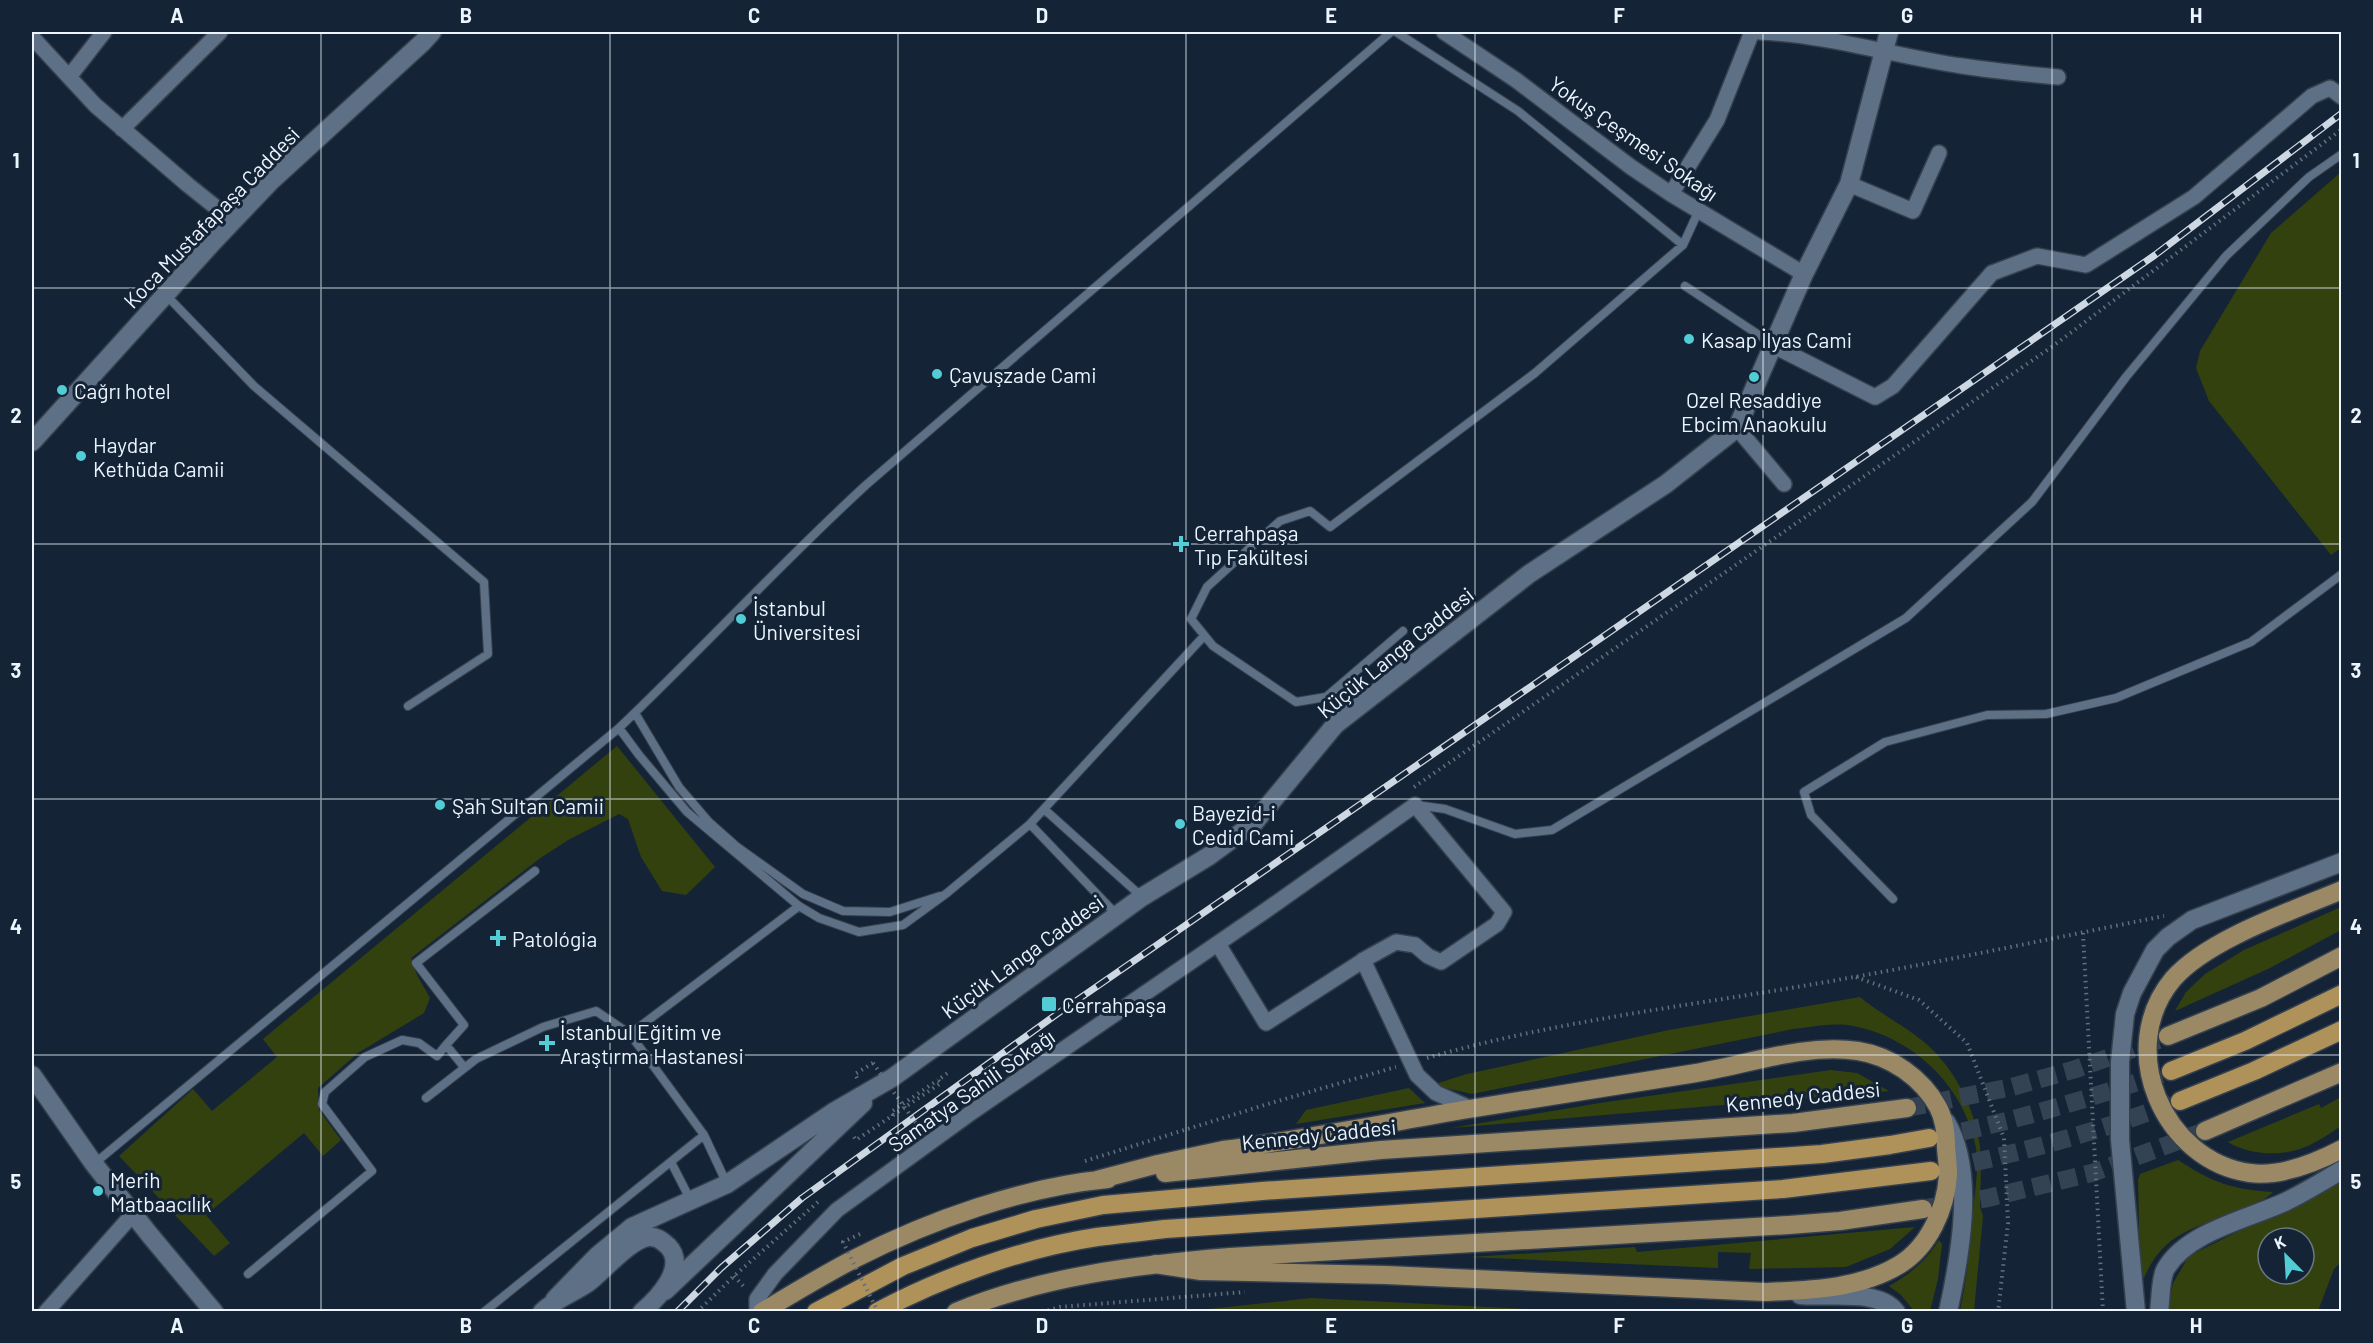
<svg xmlns="http://www.w3.org/2000/svg" width="2373" height="1343" viewBox="0 0 2373 1343" font-family="Barlow,sans-serif">
  <rect width="100%" height="100%" fill="#142436"/>
  <path fill="#33410f" fill-rule="evenodd" d="M2341 172 2342 547 2331 555 2209 401 2196 368 2200 351 2271 233Z
    M617 746 715 867 686 895 662 891 641 857 628 819 619 814 568 840 539 859 411 958 417 975 430 998 424 1013 358 1053 318 1088 319 1110 341 1140 323 1156 304 1133 206 1215 230 1243 214 1256 119 1156 193 1089 212 1111 277 1057 263 1039Z
    M2341 907V930L2270 968 2175 1011 2186 992 2205 974 2244 950Z
    M1860 997C1880 1014 1904 1025 1924 1042 1954 1067 1975 1108 1980 1147 1982 1167 1980 1188 1980 1207L1983 1216 1974 1311H1960C1967 1278 1970 1245 1973 1212 1975 1191 1979 1168 1976 1148 1965 1087 1913 1037 1853 1026 1833 1022 1812 1027 1793 1029L1472 1094 1432 1085 1467 1074 1669 1030Z
    M1831 1070 1857 1073 1889 1091 1451 1128 1600 1103Z
    M1409 1088 1425 1103 1296 1124 1306 1110Z
    M2341 1097V1126C2330 1133 2318 1142 2305 1147 2281 1157 2249 1155 2228 1142L2319 1104 2321 1108Z
    M2178 1160C2213 1183 2231 1189 2273 1192 2266 1199 2258 1202 2249 1206 2204 1228 2166 1226 2144 1278L2140 1273 2138 1180 2140 1174Z
    M2341 1180V1262L2334 1269 2318 1311 2168 1312 2173 1283 2189 1256ZM2268 1238H2304V1274H2268Z
    M1915 1227 1890 1249 1846 1267 1749 1269 1751 1253 1718 1252V1268L1469 1257 1635 1247 1637 1252Z
    M1939 1240 1942 1244 1938 1279 1930 1311H1914L1901 1295 1889 1286C1909 1275 1927 1260 1939 1240Z
    M1311 1298 1567 1311H1190Z"/>
  <g fill="none" stroke-linecap="round" stroke-linejoin="round">
    <path stroke="#344354" stroke-width="18" stroke-dasharray="18 9" stroke-linecap="butt" d="M1907 1108 2012 1087 2076 1069 2161 1039
      M1927 1208 1988 1198 2092 1173 2205 1131"/>
    <path stroke="#344354" stroke-width="18" stroke-dasharray="18 9" stroke-linecap="butt" d="M1936 1137C2016 1121 2094 1097 2171 1071
      M1947 1168C2026 1152 2102 1130 2177 1102"/>
    <g stroke="#35404e" stroke-width="10">
      <path id="service" d="M1396 32 1518 111 1683 245
        M1685 286 1774 345
        M166 295 254 386 484 582 488 654 408 706
        M1403 631 1326 697 1296 702 1213 646 1191 619 1207 587 1252 546 1280 521 1310 511 1330 527 1535 373 1683 245 1699 210
        M635 713 679 787 709 822 736 846 803 894 843 911 890 912 940 896
        M619 728 639 755 687 812 799 906 819 918 859 932 903 925 947 893 1030 824 1204 636
        M1416 805 1445 809 1515 834 1552 830 1906 618 2032 502 2126 377 2226 256 2309 177 2342 154
        M1044 809 1141 896
        M1030 824 1116 914
        M1893 899 1811 815 1804 792 1885 742 1987 715 2046 714 2116 698 2251 642 2342 574
        M630 1034 799 906
        M464 1067 446 1045 464 1025 416 963 535 871
        M426 1098 476 1059 543 1027 596 1011 630 1034 704 1135 484 1312
        M704 1135 727 1184
        M671 1162 691 1201
        M95 1163 619 728C703 648 781 563 866 485L1391 32
        M248 1274 372 1171 322 1104 325 1092 365 1057 402 1040 419 1043 437 1056 446 1045"/>
    </g>
    <g stroke="#35404e" stroke-width="18">
      <path id="minor" d="M1444 32 1516 80 1631 167 1671 194 1804 274
        M1759 32C1829 35 1894 56 1962 66 1994 71 2026 74 2058 77
        M32 37 95 105 188 185 233 221
        M69 77 104 32
        M122 129 220 32
        M1849 184 1913 211 1939 153
        M1671 194 1717 120 1752 32
        M1774 346 1875 397 1893 386 1992 273 2037 256 2086 265 2194 197 2312 96 2330 88 2342 97
        M1737 428 1784 484
        M1363 960 1417 1075 1436 1093 1472 1109
        M46 1312 133 1214
        M757 1312V1299L775 1274 837 1210 972 1112 1265 911 1415 805 1504 912 1497 924 1441 962 1428 956 1415 945 1396 942 1367 958 1266 1023 1218 944"/>
    </g>
    <g stroke="#35404e" stroke-width="21">
      <path id="tertiary" d="M32 442 213 242 271 181 423 42 432 32
        M1946 1122C1976 1172 1960 1257 1948 1312
        M665 1291 863 1103
        M1800 1295C1827 1298 1879 1288 1896 1312
        M555 1299 597 1256 632 1227 727 1184 835 1111 892 1078 1142 897 1209 856 1254 823 1335 725 1529 574 1666 484 1737 428 1804 274 1849 184 1889 32
        M2136 1312 2120 1140V1062L2125 1014 2132 993 2155 950 2168 937 2192 920 2342 862
        M2159 1312C2161 1299 2160 1281 2165 1270 2186 1232 2248 1219 2285 1202 2304 1193 2323 1181 2342 1170"/>
    </g>
    <g stroke="#35404e" stroke-width="21">
      <path id="secondary" d="M32 1075 94 1164 149 1234 214 1312
        M542 1312C556 1298 574 1293 589 1282 604 1270 630 1240 648 1237 657 1236 662 1241 668 1246 688 1267 658 1298 642 1312"/>
    </g>
    <g stroke="#35404e" stroke-width="21">
      <path id="primary" d="M2342 890C2292 911 2208 939 2173 979 2115 1048 2163 1161 2250 1173 2281 1177 2315 1163 2342 1149
        M2168 1036 2261 998 2342 956
        M2205 1131 2342 1072
        M1165 1173 1381 1150 1793 1123 1907 1108
        M1097 1180 1158 1164 1223 1150C1305 1139 1387 1123 1469 1109 1543 1097 1616 1086 1690 1074 1744 1066 1802 1043 1858 1051 1891 1056 1922 1078 1938 1107 1945 1120 1946 1134 1946 1148 1947 1157 1948 1166 1948 1175 1946 1208 1929 1247 1899 1265 1859 1289 1811 1290 1765 1292L1386 1275 1201 1271 1155 1264
        M762 1312C792 1294 823 1275 854 1259 930 1220 1023 1187 1108 1179
        M956 1312C1044 1276 1136 1265 1230 1257L1789 1225 1840 1221 1923 1209"/>
    </g>
    <g stroke="#35404e" stroke-width="21">
      <path id="trunk" d="M2171 1071 2245 1041 2342 994
        M2180 1101 2254 1071 2342 1030
        M816 1312 903 1266 972 1238 1036 1219 1103 1205 1262 1191 1822 1154 1890 1145 1929 1138
        M877 1312C942 1277 1024 1248 1097 1237 1120 1234 1143 1232 1165 1229L1783 1189 1931 1171"/>
    </g>
    <path stroke="#626f7f" stroke-width="4" stroke-dasharray="1.5 4.5" stroke-linecap="butt" d="M1414 787 2053 346 2342 129
      M2083 933 2103 1312
      M1856 977 1919 1000 1967 1043 2004 1138 2008 1223 1998 1312
      M1427 1058C1545 1024 1670 1008 1791 988 1916 967 2040 941 2164 916
      M857 1078 855 1074 873 1063
      M893 1115 891 1112 938 1080
      M854 1137 856 1140 941 1083 938 1080 949 1072
      M1085 1161 1271 1103 1396 1067
      M734 1276 746 1289
      M697 1312 734 1276 819 1201
      M1042 1312 1060 1307 1245 1292"/>
    <use href="#service" stroke="#5e7085" stroke-width="8"/>
    <use href="#minor" stroke="#5e7085" stroke-width="15"/>
    <use href="#tertiary" stroke="#5e7085" stroke-width="18"/>
    <use href="#secondary" stroke="#5e7085" stroke-width="18"/>
    <use href="#primary" stroke="#9b8965" stroke-width="18"/>
    <use href="#trunk" stroke="#af915a" stroke-width="18"/>
    <g stroke="#ced8e3" stroke-width="7">
      <path id="rail" d="M677 1312 721 1268 802 1198 1057 1014 2155 255 2342 113"/>
    </g>
    <use href="#rail" stroke="#142436" stroke-width="4.5" stroke-dasharray="14" stroke-linecap="butt"/>
    <path stroke="#626f7f" stroke-width="4" stroke-dasharray="1.5 4.5" stroke-linecap="butt" d="M873 1063 923 1133
      M860 1234 843 1242 878 1312"/>
  </g>
  <path fill="none" stroke="#ecf5ff" stroke-width="1.5" stroke-opacity="0.55" d="M321 32V1312M610 32V1312M898 32V1312M1186 32V1312M1475 32V1312M1763 32V1312M2052 32V1312M32 288H2342M32 544H2342M32 799H2342M32 1055H2342"/>
  <g fill="#52ccd5" stroke="#142436" stroke-width="2">
    <circle cx="1689" cy="339" r="6"/>
    <circle cx="937" cy="374" r="6"/>
    <circle cx="1754" cy="377" r="6"/>
    <circle cx="62" cy="390" r="6"/>
    <circle cx="81" cy="456" r="6"/>
    <path d="M1178 535h6v6h6v6h-6v6h-6v-6h-6v-6h6z"/>
    <circle cx="741" cy="619" r="6"/>
    <circle cx="440" cy="805" r="6"/>
    <circle cx="1180" cy="824" r="6"/>
    <path d="M495 929h6v6h6v6h-6v6h-6v-6h-6v-6h6z"/>
    <rect x="1041" y="996" width="16" height="16" rx="3"/>
    <path d="M544 1034h6v6h6v6h-6v6h-6v-6h-6v-6h6z"/>
    <circle cx="98" cy="1191" r="6"/>
  </g>
  <g text-anchor="middle" dominant-baseline="central" stroke-width="6" stroke-linejoin="round" paint-order="stroke">
    <g font-size="21" fill="#ecf5ff" stroke="#142436">
      <text transform="translate(1634 138) rotate(35)">Yokuş Çeşmesi Sokağı</text>
      <text transform="translate(211 217) rotate(-46)">Koca Mustafapaşa Caddesi</text>
      <text transform="translate(1395 652) rotate(-39)">Küçük Langa Caddesi</text>
      <text transform="translate(1022 956) rotate(-36)">Küçük Langa Caddesi</text>
      <text transform="translate(971 1090) rotate(-35)">Samatya Sahili Sokağı</text>
      <text transform="translate(1803 1096) rotate(-6)">Kennedy Caddesi</text>
      <text transform="translate(1319 1134) rotate(-6)">Kennedy Caddesi</text>
    </g>
    <g font-size="21" fill="#ecf5ff" stroke="#142436" text-anchor="start">
      <text x="1701" y="339">Kasap İlyas Cami</text>
      <text x="949" y="374">Çavuşzade Cami</text>
      <text x="74" y="390">Cağrı hotel</text>
      <text x="1754" y="399" text-anchor="middle">Ozel Resaddiye<tspan x="1754" dy="24">Ebcim Anaokulu</tspan></text>
      <text x="93" y="444">Haydar<tspan x="93" dy="24">Kethüda Camii</tspan></text>
      <text x="1194" y="532">Cerrahpaşa<tspan x="1194" dy="24">Tıp Fakültesi</tspan></text>
      <text x="753" y="607">İstanbul<tspan x="753" dy="24">Üniversitesi</tspan></text>
      <text x="452" y="805">Şah Sultan Camii</text>
      <text x="1192" y="812">Bayezid-i<tspan x="1192" dy="24">Cedid Cami</tspan></text>
      <text x="512" y="938">Patológia</text>
      <text x="1062" y="1004">Cerrahpaşa</text>
      <text x="560" y="1031">İstanbul Eğitim ve<tspan x="560" dy="24">Araştırma Hastanesi</tspan></text>
      <text x="110" y="1179">Merih<tspan x="110" dy="24">Matbaacılık</tspan></text>
    </g>
  </g>
  <rect width="2373" height="1343" fill="none" stroke="#142436" stroke-width="66"/>
  <g transform="translate(2286 1256) rotate(336)"><circle r="28" fill="#142436" stroke="#6a7886" stroke-width="1.5"/>
  <path d="M0-4.5L10 22L0 15L-10 22Z" fill="#52ccd5"/>
  <text y="-9" font-size="16" font-weight="bold" text-anchor="middle" fill="#ecf5ff">K</text>
  </g>
  <rect x="33" y="33" width="2307" height="1277" fill="none" stroke="#ecf5ff" stroke-width="2"/>
  <g font-size="20" text-anchor="middle" font-weight="bold" fill="#ecf5ff">
    <text x="177" y="23">A</text>
    <text x="466" y="23">B</text>
    <text x="754" y="23">C</text>
    <text x="1042" y="23">D</text>
    <text x="1331" y="23">E</text>
    <text x="1619" y="23">F</text>
    <text x="1907" y="23">G</text>
    <text x="2196" y="23">H</text>
    <text x="16" y="168">1</text>
    <text x="2356" y="168">1</text>
    <text x="16" y="423">2</text>
    <text x="2356" y="423">2</text>
    <text x="16" y="678">3</text>
    <text x="2356" y="678">3</text>
    <text x="16" y="934">4</text>
    <text x="2356" y="934">4</text>
    <text x="16" y="1189">5</text>
    <text x="2356" y="1189">5</text>
    <text x="177" y="1333">A</text>
    <text x="466" y="1333">B</text>
    <text x="754" y="1333">C</text>
    <text x="1042" y="1333">D</text>
    <text x="1331" y="1333">E</text>
    <text x="1619" y="1333">F</text>
    <text x="1907" y="1333">G</text>
    <text x="2196" y="1333">H</text>
  </g>
</svg>
